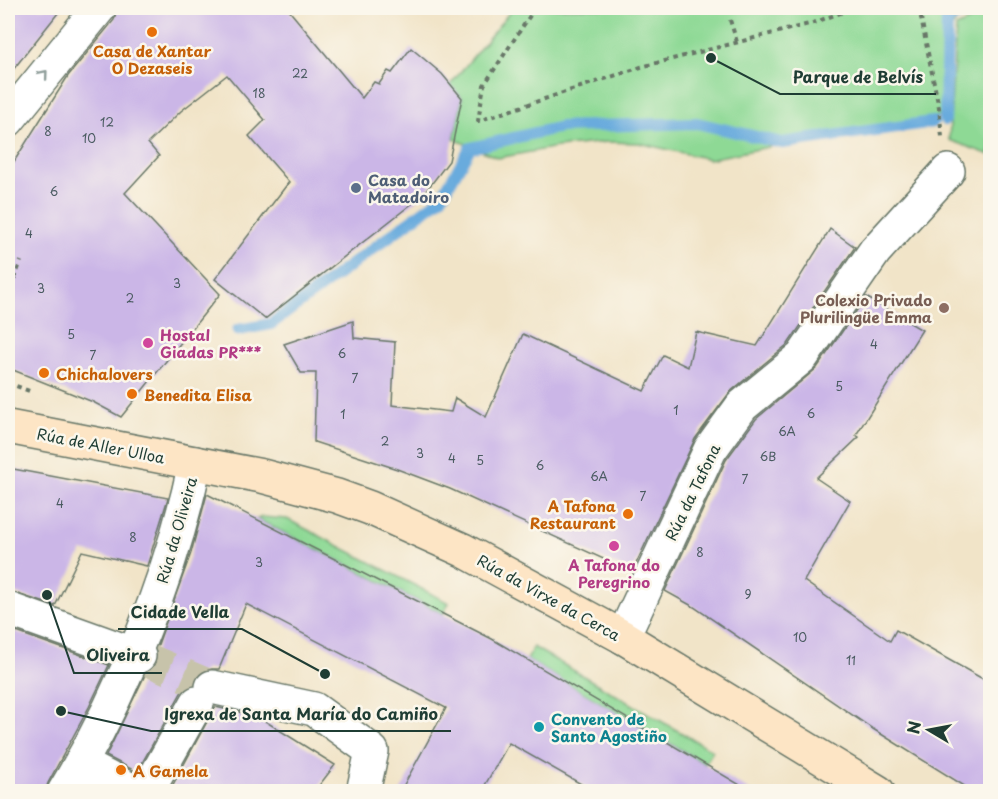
<svg xmlns="http://www.w3.org/2000/svg" width="998" height="799" viewBox="0 0 998 799" font-family="'Playpen Sans',sans-serif">
  <rect width="100%" height="100%" fill="#fbf7ec"/>
  <filter id="ink" filterUnits="userSpaceOnUse"><feTurbulence type="fractalNoise" baseFrequency=".0167" numOctaves="2"/><feDisplacementMap in="SourceGraphic" scale="12" xChannelSelector="R" yChannelSelector="G"/><feConvolveMatrix kernelMatrix="1 2 1 2 8 2 1 2 1" color-interpolation-filters="sRGB"/></filter>
  <filter id="wash" filterUnits="userSpaceOnUse"><feTurbulence type="fractalNoise" baseFrequency=".008" numOctaves="4" result="noise"/><feDisplacementMap in="SourceGraphic" scale="24" xChannelSelector="R" yChannelSelector="G"/><feGaussianBlur stdDeviation="1.35" result="paint"/><feColorMatrix in="noise" values="0 0 0 0 0 0 0 0 0 0 0 0 0 0 0 0 0 1.4 0 .05"/><feComposite in="paint" operator="in"/></filter>
  <g filter="url(#wash)">
    <rect width="100%" height="100%" fill="#f1e4c8"/>
    <path fill="#8ed995" stroke="#568b64" stroke-width="1.5" d="M513 8H985L960 17 950 30 946 115 848 131 709 159 639 143 607 142 557 147 498 158 454 139 462 98 450 85Z
      M990 12V155L949 140 956 27Z
      M262 517 287 519 449 603 443 614 257 519Z
      M533 647 713 751 705 764 527 660Z"/>
    <g fill="none" stroke-linecap="round" stroke-linejoin="round">
      <path stroke="#69abdd" stroke-width="12" d="M945 120 947 20 974 8
        M238 330 271 324 441 198 470 148 561 127 697 123 782 143 933 122"/>
    </g>
    <g id="blocks">
      <path fill="#cbb6e7" d="M8 8H62L8 76Z
        M117 8H287L362 98 374 82 379 84 388 71 392 73 411 48 442 74 462 98 449 161 423 195 265 319 215 279 289 182 249 136 265 120 227 75 181 111 148 143 159 156 125 193 220 294 121 417 93 402 8 368V171L68 76 114 20Z
        M830 229 855 247 788 344 730 392 695 439 632 572 450 489 397 469 314 442 316 373H301L284 344 353 321 354 338 395 342 392 405 451 412 455 398 486 417 523 334 644 391 663 355 688 367 696 332 757 346Z
        M866 297 922 330 856 435 859 437 816 478 850 501 804 581 890 641 896 630 990 683V792H974L873 729 694 607 665 591 726 460 756 419 817 368Z
        M8 468 168 498 147 566 82 551 55 606 8 591Z
        M207 494 492 639 752 792H595L509 743 481 792H400L446 708 246 604 219 669H206L198 675 194 685 187 687 181 693 137 772 106 756 146 673 152 670 156 663V650L191 553Z
        M8 629 109 665 89 707 48 783 45 792H8Z
        M215 707 257 716 335 765 314 792H169Z"/>
    </g>
  </g>
  <g filter="url(#ink)">
    <use href="#blocks" fill-opacity="0" stroke="#687768" stroke-width="1.5"/>
    <g fill="none" stroke-linecap="round" stroke-linejoin="round">
      <path stroke="#c7c3aa" stroke-width="33" stroke-dasharray="33 16" stroke-linecap="butt" d="M139 656 212 687"/>
      <g stroke="#687768" stroke-width="36">
        <path id="street" d="M8 120 99 8
          M8 609 139 656
          M623 637 710 450 742 406 802 357 875 251 948 171
          M212 687 314 709 372 751 363 792
          M81 764 135 792
          M64 792C123 694 172 574 195 463
          M147 792 197 703"/>
      </g>
      <g stroke="#687768" stroke-width="36">
        <path id="secondary" d="M8 427 262 476 337 496 370 508 463 550 623 637 878 792"/>
      </g>
      <path stroke="#687768" stroke-width="4" stroke-dasharray="4.5 4.5" stroke-linecap="butt" d="M535 8 484 85 478 121 641 67 813 23 854 8
        M919 8 939 108 942 137
        M730 20 737 42
        M8 296 21 261
        M8 383 32 392
        M793 785 795 792"/>
      <use href="#street" stroke="#fff" stroke-width="33"/>
      <use href="#secondary" stroke="#fde5c5" stroke-width="33"/>
    </g>
    <defs><path id="oneway-chevron" d="M-2-3.5L2.5 0L-2 3.5" fill="none" stroke-width="1.6" stroke-linecap="round" stroke-linejoin="round" transform="scale(1.5)"/></defs>
    <use stroke="#8f9e9a" href="#oneway-chevron" transform="translate(44 74) rotate(-50)"/>
  </g>
  <g fill="#e8710a" stroke="#fbf7ec" stroke-width="2">
    <circle cx="152" cy="32" r="6"/>
    <circle cx="44" cy="373" r="6"/>
    <circle cx="132" cy="394" r="6"/>
    <circle cx="628" cy="514" r="6"/>
    <circle cx="121" cy="770" r="6"/>
  </g>
  <circle fill="#5c6f8a" stroke="#fbf7ec" stroke-width="2" cx="356" cy="188" r="6"/>
  <circle fill="#8d6e63" stroke="#fbf7ec" stroke-width="2" cx="944" cy="308" r="6"/>
  <g fill="#d1479c" stroke="#fbf7ec" stroke-width="2">
    <circle cx="148" cy="343" r="6"/>
    <circle cx="614" cy="546" r="6"/>
  </g>
  <circle fill="#0f9aa8" stroke="#fbf7ec" stroke-width="2" cx="539" cy="727" r="6"/>
  <g text-anchor="middle" dominant-baseline="central" stroke-width="5" stroke-linejoin="round" paint-order="stroke">
    <g font-size="12" fill="#4a5b61">
      <text x="300" y="73">22</text>
      <text x="259" y="93">18</text>
      <text x="107" y="122">12</text>
      <text x="48" y="131">8</text>
      <text x="89" y="138">10</text>
      <text x="54" y="191">6</text>
      <text x="29" y="233">4</text>
      <text x="177" y="283">3</text>
      <text x="41" y="288">3</text>
      <text x="130" y="298">2</text>
      <text x="71" y="334">5</text>
      <text x="874" y="344">4</text>
      <text x="342" y="353">6</text>
      <text x="93" y="355">7</text>
      <text x="355" y="378">7</text>
      <text x="839" y="386">5</text>
      <text x="676" y="410">1</text>
      <text x="811" y="413">6</text>
      <text x="343" y="414">1</text>
      <text x="787" y="431">6A</text>
      <text x="385" y="441">2</text>
      <text x="420" y="453">3</text>
      <text x="768" y="456">6B</text>
      <text x="452" y="458">4</text>
      <text x="480" y="460">5</text>
      <text x="540" y="465">6</text>
      <text x="599" y="476">6A</text>
      <text x="745" y="479">7</text>
      <text x="643" y="496">7</text>
      <text x="60" y="503">4</text>
      <text x="133" y="537">8</text>
      <text x="700" y="552">8</text>
      <text x="259" y="562">3</text>
      <text x="748" y="594">9</text>
      <text x="800" y="637">10</text>
      <text x="851" y="660">11</text>
    </g>
    <g font-size="15" font-weight="bold" fill="#c56008" stroke="#fbf7ec" text-anchor="start">
      <text x="152" y="50" text-anchor="middle">Casa de Xantar<tspan x="152" dy="17">O Dezaseis</tspan></text>
      <text x="56" y="373">Chichalovers</text>
      <text x="144" y="394">Benedita Elisa</text>
      <text x="616" y="505" text-anchor="end">A Tafona<tspan x="616" dy="17">Restaurant</tspan></text>
      <text x="133" y="770">A Gamela</text>
    </g>
    <g font-size="15" font-weight="bold" fill="#4e5e75" stroke="#fbf7ec" text-anchor="start">
      <text x="368" y="179">Casa do<tspan x="368" dy="17">Matadoiro</tspan></text>
    </g>
    <g font-size="15" font-weight="bold" fill="#785e54" stroke="#fbf7ec" text-anchor="end">
      <text x="932" y="299">Colexio Privado<tspan x="932" dy="17">Plurilingüe Emma</tspan></text>
    </g>
    <g font-size="15" font-weight="bold" fill="#b23c85" stroke="#fbf7ec" text-anchor="start">
      <text x="160" y="334">Hostal<tspan x="160" dy="17">Giadas PR***</tspan></text>
      <text x="614" y="564" text-anchor="middle">A Tafona do<tspan x="614" dy="17">Peregrino</tspan></text>
    </g>
    <g font-size="15" fill="#1f3d34" stroke="#fbf7ec">
      <text transform="translate(101 445) rotate(11)">Rúa de Aller Ulloa</text>
      <text transform="translate(692 492) rotate(-64)">Rúa da Tafona</text>
      <text transform="translate(176 530) rotate(-74)">Rúa da Oliveira</text>
      <text transform="translate(549 597) rotate(29)">Rúa da Virxe da Cerca</text>
    </g>
    <g font-size="15" font-weight="bold" fill="#0d838f" stroke="#fbf7ec" text-anchor="start">
      <text x="551" y="718">Convento de<tspan x="551" dy="17">Santo Agostiño</tspan></text>
    </g>
  </g>
  <path fill="none" stroke="#1f3d34" stroke-width="2" d="M711 58L780 94H936M325 674L242 629H118M47 595L74 673H162M61 711L151 731H451"/>
  <g fill="#1f3d34" stroke="#fbf7ec" stroke-width="2">
    <circle cx="711" cy="58" r="6"/>
    <circle cx="325" cy="674" r="6"/>
    <circle cx="47" cy="595" r="6"/>
    <circle cx="61" cy="711" r="6"/>
  </g>
  <g font-size="16" text-anchor="middle" font-weight="bold" fill="#1f3d34" stroke="#fbf7ec" stroke-width="5" stroke-linejoin="round" paint-order="stroke">
    <text x="858" y="83">Parque de Belvís</text>
    <text x="180" y="618">Cidade Vella</text>
    <text x="118" y="661">Oliveira</text>
    <text x="301" y="720">Igrexa de Santa María do Camiño</text>
  </g>
  <rect width="998" height="799" fill="none" stroke="#fbf7ec" stroke-width="30"/>
  <g transform="translate(929 730) rotate(280)" stroke="#fbf7ec" stroke-width="4.5" paint-order="stroke">
  <path d="M0-4.5L10 22L0 15L-10 22Z" fill="#1f3d34"/>
  <text y="-9" font-size="16" font-weight="bold" text-anchor="middle" fill="#1f3d34">N</text>
  </g>
</svg>
